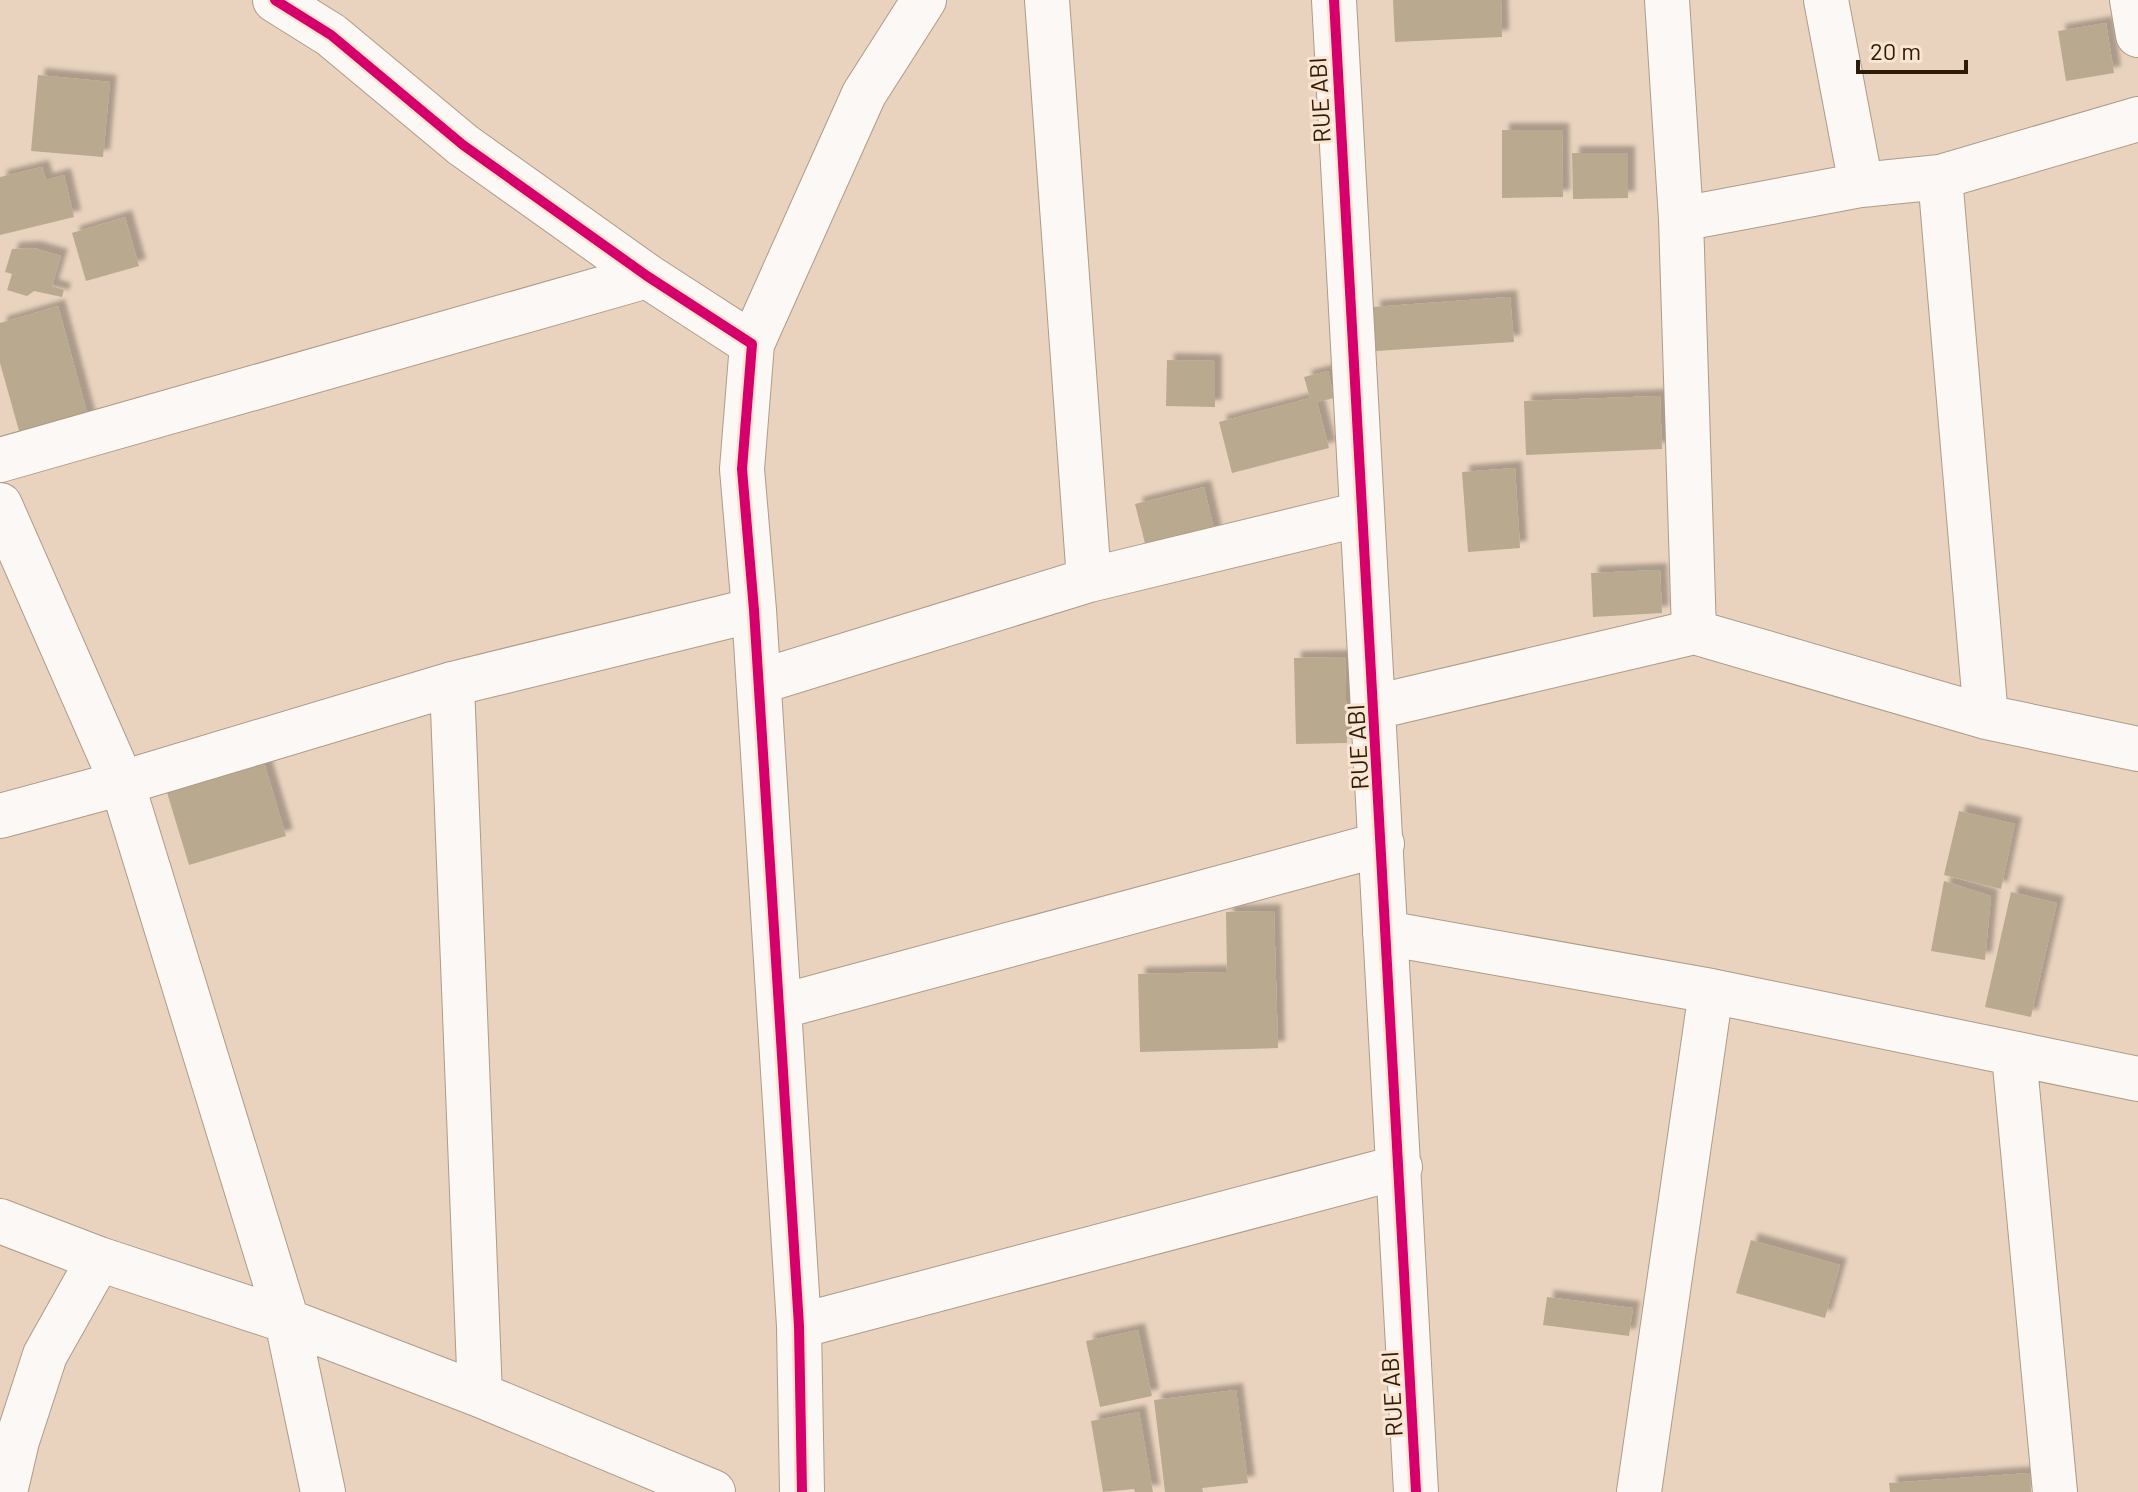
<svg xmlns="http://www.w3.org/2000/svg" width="2138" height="1492" viewBox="0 0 2138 1492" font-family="Barlow,sans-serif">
  <defs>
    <filter id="shadow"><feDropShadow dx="7" dy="-7" stdDeviation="2" flood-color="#0004"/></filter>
  </defs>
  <rect width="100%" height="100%" fill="#e9d3be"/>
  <path fill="#b9a98f" filter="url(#shadow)" d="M1393 0H1501L1502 37 1395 42Z
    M2106 23 2114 73 2066 81 2058 31Z
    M38 75 110 82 103 157 31 151Z
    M1502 130H1562L1563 197 1502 198Z
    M1572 153H1628V198L1573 199Z
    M42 167 46 180 64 175 74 217 0 235V177Z
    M125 217 139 266 86 281 72 233Z
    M34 248 61 256 52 286 64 290 62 297 34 291 27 296 7 290 12 274 5 272 12 249Z
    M1510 297 1514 342 1376 351 1373 307Z
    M58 306 89 420 21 438 0 363V323Z
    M1167 360 1215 361V407L1166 406Z
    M1328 371 1334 398 1317 402 1329 448 1232 473 1219 422 1310 398 1304 377Z
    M1660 396 1662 449 1526 455 1524 401Z
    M1515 468 1520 548 1468 552 1462 472Z
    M1204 487 1215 534 1147 551 1135 504Z
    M1660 570 1662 613 1593 617 1591 573Z
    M1345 657 1347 743 1296 744 1294 658Z
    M262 756 286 836 189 865 165 786Z
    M1959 811 2015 824 2001 889 1944 875Z
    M1944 881 1991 896 1985 960 1931 951Z
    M2011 892 2057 903 2031 1017 1985 1007Z
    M1274 911 1278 1048 1140 1052 1138 974 1227 972 1226 912Z
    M1751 1240 1840 1265 1825 1318 1736 1293Z
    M1547 1297 1633 1308 1629 1336 1543 1325Z
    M1138 1330 1152 1396 1100 1407 1086 1341Z
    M1236 1390 1248 1483 1202 1488 1203 1492H1165L1154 1400Z
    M1139 1412 1153 1492H1135L1134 1489 1103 1492 1091 1421Z
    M2030 1473 2031 1492H1890L1889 1483Z"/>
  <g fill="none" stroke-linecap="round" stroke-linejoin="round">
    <g stroke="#ae9b88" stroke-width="46">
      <path id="minor" d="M275 0 331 35 463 145 647 276 752 344 742 469 754 610 799 1326 802 1492
        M1047 0 1089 580
        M1334 0C1360 497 1392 994 1416 1492
        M1667 0 1681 219 1694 632
        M1826 0 1861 185
        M2132 0 2138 35
        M1940 177 1986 717
        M1681 219 1861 185 1940 177 2138 119
        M752 344 864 94 924 0
        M0 460 647 276
        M0 505 122 783 287 1321 323 1492
        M759 682 1089 580 1361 514
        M452 684 480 1395
        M1375 707 1694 632 1986 717 2138 749
        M0 816 122 783 452 684 754 610
        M1385 933 1711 991 2138 1079
        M779 1007 1382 844
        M2014 1055 2055 1492
        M0 1221 99 1259 287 1321 480 1395 713 1492
        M799 1326 1400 1167
        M5 1492 17 1441 45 1355 99 1259
        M1639 1492 1711 991"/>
    </g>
    <use href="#minor" stroke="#fcf8f5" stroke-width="44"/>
    <g stroke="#f9e5d1" stroke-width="15">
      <path id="cycleway" d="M275 0 331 35 463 145 647 276 752 344 742 469 754 610 799 1326 802 1492
        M1334 0C1360 497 1392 994 1416 1492"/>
    </g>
    <use href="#cycleway" stroke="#d6006c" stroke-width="10"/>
  </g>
  <g text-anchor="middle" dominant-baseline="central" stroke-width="6" stroke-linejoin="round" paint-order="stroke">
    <g font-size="24" fill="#2d1b07" stroke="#f9e5d1">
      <text transform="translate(1319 100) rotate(-93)">RUE ABI</text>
      <text transform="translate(1357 747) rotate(-93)">RUE ABI</text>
      <text transform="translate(1391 1394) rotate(-93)">RUE ABI</text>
    </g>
  </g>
  <path d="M1858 60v12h108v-12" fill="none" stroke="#2d1b07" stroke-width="4"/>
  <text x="1870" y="60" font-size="24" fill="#2d1b07" stroke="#f9e5d1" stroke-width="6" paint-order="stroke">20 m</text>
</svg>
